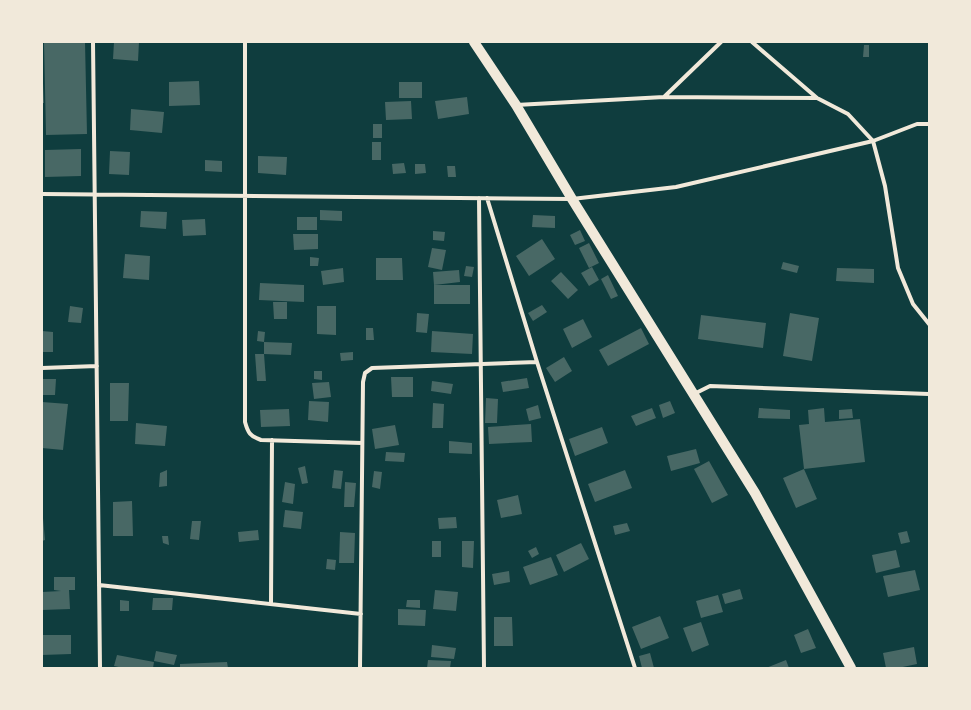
<svg xmlns="http://www.w3.org/2000/svg" width="971" height="710" viewBox="0 0 971 710" font-family="Spectral,serif">
  <rect width="100%" height="100%" fill="#0f3d3e"/>
  <path fill="#486865" d="M44 42H85L87 134 46 135Z
    M114 42H139L138 61 113 59Z
    M864 45H869V57H863Z
    M199 81 200 105 169 106V82Z
    M399 82H422V98H399Z
    M42 83H43L44 103H42Z
    M467 97 469 114 438 119 435 101Z
    M411 101 412 119 386 120 385 102Z
    M131 109 164 112 162 133 130 130Z
    M373 124H382V138H373Z
    M372 142H381V160H372Z
    M81 149V176L45 177V150Z
    M110 151 130 152 129 175 109 174Z
    M258 156 287 157 286 175 258 173Z
    M205 160 222 161V172L205 171Z
    M404 163 406 173 393 174 392 164Z
    M415 164H425L426 173 415 174Z
    M447 166H455L456 177H448Z
    M320 210 342 211V221L320 220Z
    M141 211 167 212 166 229 140 227Z
    M533 215 555 216V228L532 227Z
    M297 217H317V230H297Z
    M205 219 206 235 183 236 182 220Z
    M580 230 585 241 575 245 570 235Z
    M433 231 445 232 444 241 433 240Z
    M293 234H318V249L294 250Z
    M542 239 555 259 529 276 516 256Z
    M589 243 599 263 589 268 579 248Z
    M432 248 446 250 442 270 428 267Z
    M125 254 150 256 149 280 123 278Z
    M310 257 319 258 318 266H310Z
    M376 258H402L403 280H376Z
    M783 262 799 266 797 273 781 269Z
    M466 266 474 267 472 277 464 276Z
    M592 267 599 280 589 286 581 273Z
    M343 268 344 282 323 285 321 271Z
    M837 268 874 269V283L836 281Z
    M459 270 460 282 434 285H470V304H434V285L433 272Z
    M561 272 578 290 568 299 551 281Z
    M608 275 618 296 611 299 601 279Z
    M260 283 304 285V302L259 300Z
    M273 302H287V319H274Z
    M542 305 547 312 533 321 528 313Z
    M70 306 83 308 81 323 68 322Z
    M317 306H336V335L317 334Z
    M417 313 429 314 427 333 416 332Z
    M790 313 819 318 812 361 783 356Z
    M701 315 766 323 763 348 698 339Z
    M583 319 592 337 572 348 563 329Z
    M366 328H373L374 340H366Z
    M641 328 649 344 608 366 599 350Z
    M42 331 53 332V352H42Z
    M258 331 265 332 264 342 257 341Z
    M432 331 473 334 472 354 431 352Z
    M264 342 292 343 291 355 264 354Z
    M353 352V360L341 361 340 353Z
    M255 354H264L266 381H257Z
    M564 357 572 371 555 382 546 368Z
    M314 371H322V380L314 379Z
    M391 377H413V397H392Z
    M527 378 529 388 503 392 501 382Z
    M42 379H56L55 395H42Z
    M432 381 453 384 451 394 431 391Z
    M329 382 331 397 314 399 312 383Z
    M110 383H129L128 421H110Z
    M486 398 498 399 497 423H485Z
    M309 401 329 402 328 422 308 420Z
    M670 401 675 413 663 418 659 405Z
    M42 402 68 404 63 450 42 448Z
    M433 403 444 404 443 428H432Z
    M538 405 541 418 529 421 526 409Z
    M652 408 656 418 636 426 631 416Z
    M759 408 790 410V419L758 418Z
    M824 408 825 422 860 419 865 462 804 469 799 425 809 424 808 410Z
    M289 409 290 426 261 427 260 410Z
    M852 409 853 418 839 419V410Z
    M136 423 167 426 165 446 135 444Z
    M531 424 532 442 489 444 488 427Z
    M395 425 399 445 375 449 372 429Z
    M602 427 608 443 575 456 569 439Z
    M449 441 472 443V454L449 453Z
    M696 449 700 463 671 471 667 456Z
    M386 452 405 453 404 462 385 461Z
    M709 461 728 495 712 503 694 469Z
    M305 466 308 483 302 484 298 468Z
    M804 469 817 499 796 508 783 478Z
    M167 470V486L159 487 160 473Z
    M334 470 343 471 341 489 332 488Z
    M625 470 632 488 595 502 588 484Z
    M374 471 382 472 380 489 372 487Z
    M285 482 295 484 293 504 282 502Z
    M345 482 356 483 354 507H344Z
    M518 495 522 514 501 518 497 500Z
    M132 501 133 536H113V502Z
    M285 510 303 512 301 529 283 527Z
    M456 517 457 528 439 529 438 518Z
    M42 518H43L45 540 42 541Z
    M192 521H201L199 540 190 539Z
    M627 523 630 531 615 535 613 526Z
    M258 530 259 540 239 542 238 532Z
    M907 531 910 542 901 544 898 533Z
    M340 532 355 533 354 563H339Z
    M162 536H168L169 545 163 543Z
    M432 541H441V557H432Z
    M462 541H474L473 568 462 567Z
    M581 543 589 559 564 572 556 555Z
    M536 547 539 554 532 558 528 551Z
    M896 550 900 567 876 573 872 555Z
    M551 557 558 575 530 585 523 567Z
    M327 559 336 560 335 570 326 569Z
    M915 570 920 590 888 597 883 576Z
    M509 571 510 582 494 585 492 574Z
    M54 577H75V590H69L70 609 42 610V592L61 591 54 590Z
    M740 589 743 599 725 604 722 594Z
    M435 590 458 592 456 611 433 609Z
    M718 595 723 612 701 618 696 601Z
    M153 598H173L172 610H152Z
    M120 600 129 601V611H120Z
    M407 600H420V608L406 607Z
    M398 609 426 610 425 626 398 625Z
    M660 616 669 638 641 649 632 627Z
    M494 617H512L513 646H494Z
    M701 622 709 645 692 652 683 628Z
    M808 629 816 648 801 653 794 635Z
    M42 635H71V654L42 655Z
    M432 645 456 648 454 659 431 657Z
    M914 647 917 664 898 668H886L883 653Z
    M156 651 177 655 174 665 154 661Z
    M650 653 654 668H642L639 656Z
    M117 655 154 662 153 668H123L114 666Z
    M428 660 451 661 450 668H427Z
    M786 660 789 668H766Z
    M227 662 228 668H180V664Z"/>
  <g fill="none" stroke-linecap="round" stroke-linejoin="round">
    <path stroke="#f1e9da" stroke-width="4" d="M93 42 100 668
      M245 42V422C248 433 250 436 261 440L362 443
      M752 42 817 98 848 114 873 141 885 186 898 268 913 304 929 324
      M664 97 721 42
      M516 105 664 97 817 98
      M42 194 572 199 676 187 873 141 917 124H929
      M479 198 484 668
      M487 198 537 362 635 668
      M42 368 97 366
      M694 394 710 386 929 394
      M99 585 361 614
      M271 604 272 440
      M360 668 363 382 365 373 372 368 537 362"/>
    <path stroke="#f1e9da" stroke-width="10" d="M474 42 516 105 572 199 755 493 851 668"/>
  </g>
  <rect width="971" height="710" fill="none" stroke="#f1e9da" stroke-width="86"/>
</svg>
